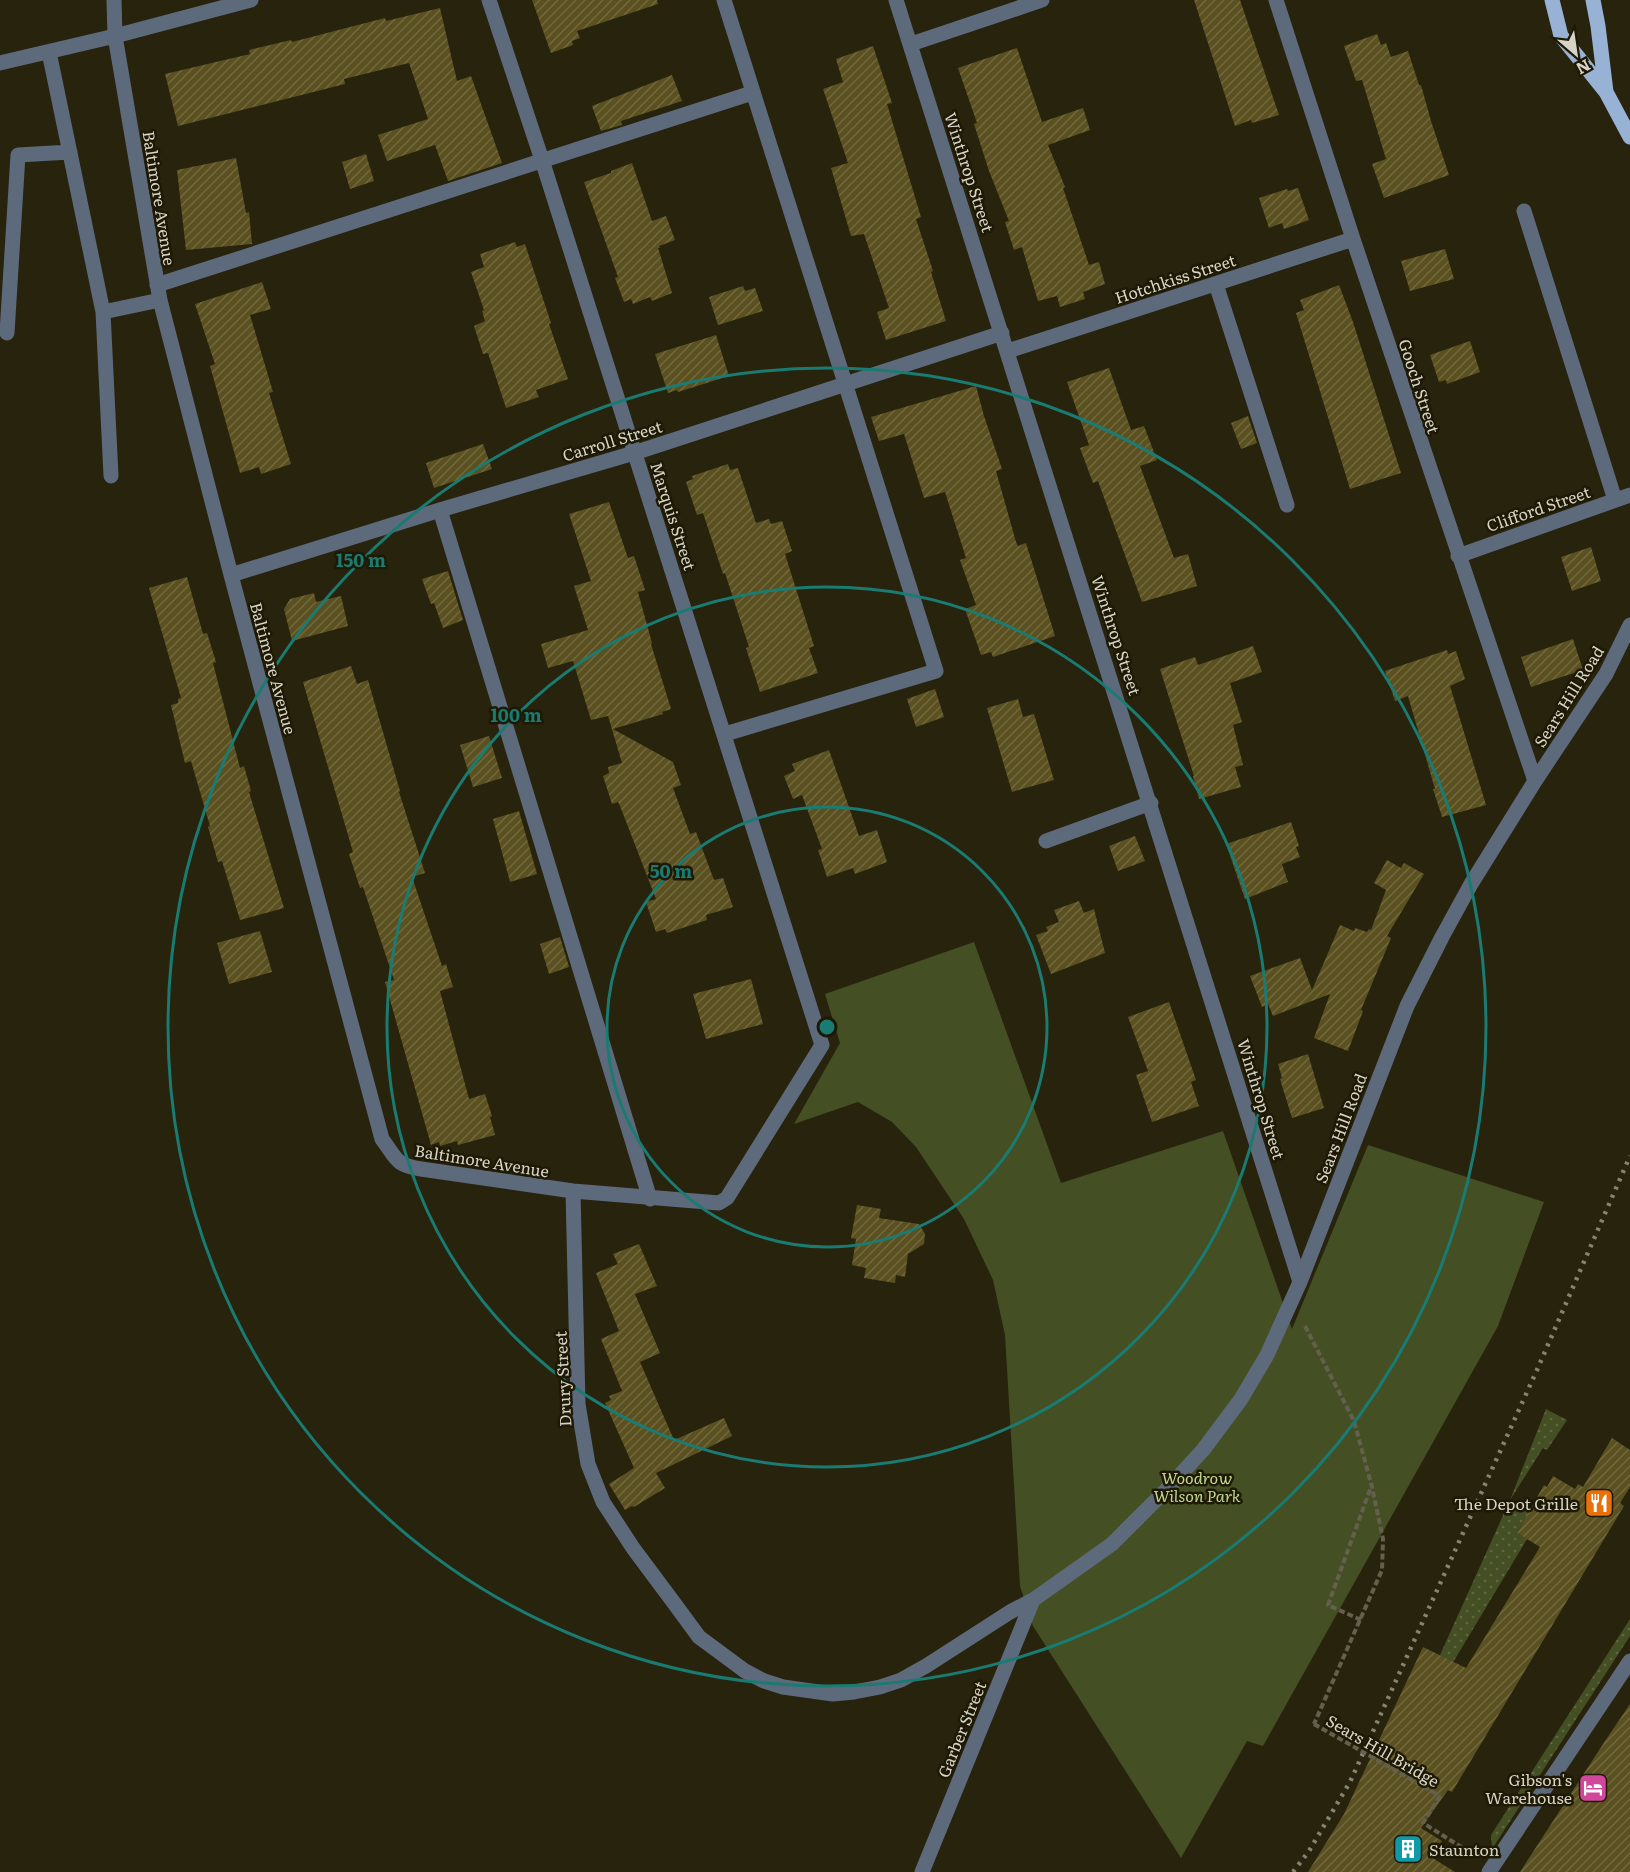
<svg xmlns="http://www.w3.org/2000/svg" width="1630" height="1872" viewBox="0 0 1630 1872" font-family="Literata,serif">
  <defs>
    <pattern id="grass-dots" width="8" height="8" patternUnits="userSpaceOnUse" patternTransform="scale(1.5)"><rect width="8" height="8" fill="#444f24"/><path d="M2 2h.1M6 6h.1" fill="none" stroke="#5e6742" stroke-width="1.8" stroke-linecap="round"/></pattern>
    <pattern id="building-hatch" width="6" height="6" patternUnits="userSpaceOnUse" patternTransform="scale(1.5)"><rect width="6" height="6" fill="#5a5020"/><path d="M-1 1l2-2M0 6l6-6M5 7l2-2" fill="none" stroke="#71683f"/></pattern>
  </defs>
  <rect width="100%" height="100%" fill="#28230d"/>
  <path fill="url(#grass-dots)" d="M1546 1409 1567 1420 1547 1450 1543 1448 1510 1500 1529 1512 1517 1533 1527 1539 1452 1664 1440 1655 1510 1500Z
    M1630 1619V1636L1492 1849 1491 1835Z"/>
  <path fill="#444f24" d="M974 942 1061 1183 1223 1131 1292 1329 1368 1145 1544 1202 1498 1326 1263 1746 1247 1741 1181 1858 1033 1626 1020 1586 1005 1335 993 1280 964 1219 916 1147 892 1122 858 1102 794 1124 840 1043 825 994Z"/>
  <path fill="url(#building-hatch)" d="M532 0H657L658 4 577 31 580 38 572 41 573 45 551 53Z
    M1194 0H1240L1279 115 1252 123 1251 120 1235 126Z
    M440 8 457 81 471 76 502 163 448 181 435 145 387 161 378 135 428 119 409 63 344 79 345 84 178 126 165 74 250 54 249 50 291 40 292 42 385 18 386 21Z
    M1377 34 1381 45 1386 43 1391 57 1408 51 1419 85H1421L1431 121 1449 175 1384 198 1372 164 1386 159 1362 80 1356 81 1344 46Z
    M873 46 892 103 887 104 921 217 916 219 933 271 931 272 946 321 886 340 877 312 889 308 864 234 851 236 831 168 848 163 823 89 843 82 836 59Z
    M1017 48 1042 122 1083 108 1090 130 1048 145 1065 187 1063 188 1089 265 1099 262 1105 284 1083 292 1085 299 1060 307 1057 296 1038 301 1022 247 1014 250 1005 222 1009 221 989 171 974 124 977 123 958 68Z
    M672 75 682 101 621 121 622 125 601 131 592 106Z
    M366 154 374 181 350 189 342 162Z
    M236 158 246 213 249 212 252 244 186 250 177 170Z
    M632 163 652 221 666 216 675 240 659 246 660 248H658L672 293 652 301 650 297 633 304 631 299 624 302 615 278 618 277 584 182 611 173V171Z
    M1298 188 1309 220 1284 229 1282 223 1269 228 1259 198 1287 189 1288 191Z
    M515 242 517 247 525 244 551 323 549 324 568 379 536 390 539 397 506 408 488 353 483 354 474 326 485 321 482 311 484 310 471 272 484 267 480 254Z
    M1445 249 1454 279 1410 291 1401 261Z
    M262 282 271 309 250 315 273 392 269 393 291 464 261 474 259 467 240 473 210 366 215 364 195 304Z
    M1339 285 1353 322 1401 473 1350 489 1296 313 1304 310 1300 300Z
    M743 286 745 291 755 288 763 311 718 325 709 297Z
    M716 335 729 376 678 392 677 390 668 393 655 354Z
    M1470 341 1480 372 1447 384 1446 380 1439 382 1430 355Z
    M1109 368 1131 430 1144 426 1157 460 1140 466 1174 558 1188 554 1197 586 1142 602 1098 481 1093 483 1080 448 1089 445 1067 382Z
    M976 386 984 416 1002 469 996 471 1016 542 1018 546 1026 543 1055 636 993 657 991 652 981 655 965 609 976 605 960 560 966 558 945 492 924 498 904 434 879 441 871 417Z
    M1248 416 1257 443 1241 449 1231 423Z
    M483 444 492 469 434 488 426 463Z
    M728 464 730 470 738 468 756 523 769 519 771 524 782 521 792 551 785 554 814 646 809 648 818 673 760 692 746 648 749 647 725 573 723 574 703 513 697 515 686 482 693 479 692 476Z
    M609 502 628 558 634 556 645 590 638 592 639 596 652 643 651 644 671 709 662 712 663 714 613 729 673 762 681 785 673 788 690 834 696 832 714 880 723 878 733 907 706 915 707 920 667 933 665 929 656 932 646 902 656 899 620 806 618 802 612 804 603 776 609 773 608 767 622 763 608 716 591 720 573 661 548 668 541 644 588 630 574 586 591 581 569 514Z
    M1591 547 1601 581 1572 591 1561 557Z
    M448 571 463 620 443 628 434 603 431 604 422 579Z
    M187 577 203 634 207 633 216 662 213 663 240 768 244 766 251 791 249 792 284 908 240 920 222 861 218 862 208 827 210 826 191 761 185 763 171 705 178 703V699L181 698 149 588Z
    M314 593 316 602 341 596 348 626 292 641 284 609 290 599Z
    M1573 639 1583 670 1531 687 1521 657Z
    M1253 646 1262 672 1230 683 1242 722 1233 725 1243 765 1235 767 1241 787 1199 799 1193 776H1194L1160 669 1195 657 1198 665Z
    M1447 650 1448 654 1456 651 1465 679 1450 686 1486 805 1442 817 1433 789H1435L1408 696 1395 701 1385 671Z
    M351 666 357 684 368 680 400 791 399 792 425 873 412 877 442 966 446 964 453 987 440 991 469 1099 485 1094 492 1116 490 1117 495 1135 458 1145 457 1141 440 1146 439 1142 431 1145 385 982 394 980 363 887 360 888 349 854 353 852 303 682Z
    M935 689 944 717 916 727 907 699Z
    M1018 699 1023 717 1034 714 1054 780 1012 792 987 708Z
    M489 736 502 778 473 787 460 745Z
    M829 750 859 836 877 830 887 862 855 874 853 868 827 877 818 850 822 849 802 795 793 799 784 776 795 771 792 764Z
    M519 811 537 874 510 882 493 819Z
    M1291 822 1299 846 1296 847 1300 857 1282 864 1288 882 1245 899 1226 844Z
    M1135 836 1145 861 1118 871 1109 846Z
    M1387 860 1401 868 1404 863 1424 874 1387 936 1391 938 1361 1010 1363 1011 1348 1051 1314 1038 1330 994 1273 1016 1268 1004 1262 1007 1250 976 1300 958 1312 990 1340 925 1354 931 1355 928 1367 932 1369 929 1371 930 1386 890 1374 883Z
    M1079 901 1084 913 1094 909 1105 953 1051 974 1036 935 1048 931 1046 927 1059 922 1054 910Z
    M260 931 272 972 229 984 217 943Z
    M560 937 569 967 549 974 540 944Z
    M751 979 763 1024 706 1039 693 994Z
    M1169 1002 1196 1080 1191 1082 1199 1106 1152 1122 1136 1075 1148 1071 1128 1017Z
    M1308 1054 1324 1108 1292 1118 1280 1079 1282 1078 1278 1064Z
    M857 1205 881 1209 879 1218 919 1224 925 1234 924 1244 908 1254 905 1277 896 1275 895 1283 864 1278 866 1268 852 1265 856 1239 851 1238Z
    M639 1244 657 1286 635 1294 660 1353 640 1362 674 1440 724 1418 732 1436 656 1473 665 1488 634 1507 632 1506 625 1510 609 1484 634 1468 605 1403 611 1400 609 1396 622 1391 601 1339 619 1331 596 1273 618 1264 613 1254Z
    M1612 1438 1630 1450V1487L1620 1503 1624 1506 1452 1792 1448 1790 1421 1828 1442 1841 1431 1857 1455 1872H1308L1344 1814 1423 1647 1466 1668 1540 1547 1517 1533 1544 1485 1547 1487 1553 1476 1575 1489 1578 1484 1583 1487Z
    M1630 1704V1872H1520L1605 1741Z"/>
  <g fill="none" stroke-linecap="round" stroke-linejoin="round">
    <path stroke="#65604d" stroke-width="4" stroke-dasharray="6 3" stroke-linecap="butt" d="M1305 1326 1354 1421 1372 1487 1383 1539 1382 1570 1314 1724
      M1361 1620 1328 1605 1371 1487
      M1440 1796 1423 1823 1474 1855"/>
    <path stroke="#5d6a7b" stroke-width="15" d="M114 0 115 36 160 300 231 575 382 1139C397 1159 395 1165 421 1169L573 1191 719 1203 727 1198 822 1045 542 160 489 0
      M724 0 936 671 725 734
      M896 0 1300 1282
      M1276 0 1353 239 1535 781
      M911 44 1042 0
      M49 52 103 312 160 300
      M0 63 115 36 251 0
      M1524 211 1615 500
      M1216 284 1287 505
      M157 285 752 93
      M103 312 111 476
      M7 333 18 155 70 152
      M1008 351 1353 239
      M440 510 650 1199
      M1458 556 1630 495
      M231 575 440 510 634 453 1002 333
      M1046 841 1151 803
      M573 1191 578 1404 588 1464 603 1502 633 1548 674 1603 699 1637 745 1671 764 1681 783 1687 833 1694 854 1692 880 1687 901 1680 926 1666 1010 1612 1033 1600 1112 1544 1169 1487 1203 1450 1241 1399 1267 1355 1300 1282 1407 1006 1442 937 1471 884 1535 781 1606 674 1630 625
      M922 1872 1033 1600
      M1489 1872 1630 1661"/>
    <path stroke="#98b2d5" stroke-width="15" d="M1552 0 1561 36 1606 92 1630 137
      M1593 0 1598 26 1606 92"/>
    <path stroke="#878372" stroke-width="4.5" stroke-dasharray="3 6" stroke-linecap="butt" d="M1293 1872 1309 1851 1350 1782 1537 1370 1630 1156"/>
    <path stroke="#65604d" stroke-width="4" stroke-dasharray="6 3" stroke-linecap="butt" d="M1314 1724 1440 1796"/>
  </g>
  <g fill="none" stroke="#197b72" stroke-width="3">
    <circle cx="827" cy="1027" r="220"/>
    <circle cx="827" cy="1027" r="440"/>
    <circle cx="827" cy="1027" r="659"/>
  </g>
  <defs>
    <g id="restaurant-square" transform="scale(1.5)"><rect x="-9" y="-9" width="18" height="18" rx="4" fill="#e8710a" stroke="#1e1905"/><path d="M-5-6h1v4h1v-4h1v4h1v-4h1v5L-1.5 .5V6h-2V.5L-5-1ZM5-6V6H3V1.5H1.5Q1.5-4 5-6Z" fill="#fff"/></g>
    <g id="hotel-square" transform="scale(1.5)"><rect x="-9" y="-9" width="18" height="18" rx="4" fill="#d1479c" stroke="#1e1905"/><path d="M-6-4.5h1.5V1H6V5H4.5V3h-9V5H-6ZM-4 0a1.8 1.8 0 1 1 3.6 0ZM.5 0V-2.5h3Q6-2.5 6 0Z" fill="#fff"/></g>
    <g id="building-square" transform="scale(1.5)"><rect x="-9" y="-9" width="18" height="18" rx="4" fill="#0f9aa8" stroke="#1e1905"/><path d="M-4-6H4V6H1V3H-1V6H-4ZM-2.5-4.3h1.7v1.8h-1.7ZM.8-4.3h1.7v1.8H.8ZM-2.5-1h1.7V.8h-1.7ZM.8-1h1.7V.8H.8Z" fill="#fff"/></g>
  </defs>
  <g fill-rule="evenodd">
    <use href="#restaurant-square" x="1599" y="1503"/>
    <use href="#hotel-square" x="1593" y="1788"/>
    <use href="#building-square" x="1408" y="1849"/>
  </g>
  <g text-anchor="middle" dominant-baseline="central" stroke-width="5" stroke-linejoin="round" paint-order="stroke">
    <g font-size="16" fill="#d7d4c7" stroke="#1e1905">
      <text transform="translate(970 172) rotate(72)">Winthrop Street</text>
      <text transform="translate(160 198) rotate(81)">Baltimore Avenue</text>
      <text transform="translate(1175 278) rotate(-18)">Hotchkiss Street</text>
      <text transform="translate(1420 386) rotate(72)">Gooch Street</text>
      <text transform="translate(612 440) rotate(-17)">Carroll Street</text>
      <text transform="translate(1538 508) rotate(-19)">Clifford Street</text>
      <text transform="translate(674 516) rotate(72)">Marquis Street</text>
      <text transform="translate(1117 635) rotate(72)">Winthrop Street</text>
      <text transform="translate(274 668) rotate(75)">Baltimore Avenue</text>
      <text transform="translate(1568 696) rotate(-58)">Sears Hill Road</text>
      <text transform="translate(1262 1099) rotate(73)">Winthrop Street</text>
      <text transform="translate(1340 1128) rotate(-69)">Sears Hill Road</text>
      <text transform="translate(482 1160) rotate(9)">Baltimore Avenue</text>
      <text transform="translate(562 1379) rotate(-93)">Drury Street</text>
      <text transform="translate(961 1729) rotate(-68)">Garber Street</text>
      <text transform="translate(1383 1750) rotate(30)">Sears Hill Bridge</text>
    </g>
    <g font-size="16" font-style="italic" fill="#c2d78e" stroke="#1e1905">
      <text x="1197" y="1477">Woodrow<tspan x="1197" dy="18">Wilson Park</tspan></text>
    </g>
    <g font-size="16" fill="#d7d4c7" stroke="#1e1905" text-anchor="end">
      <text x="1578" y="1503">The Depot Grille</text>
      <text x="1572" y="1779">Gibson's<tspan x="1572" dy="18">Warehouse</tspan></text>
      <text x="1429" y="1849" text-anchor="start">Staunton</text>
    </g>
  </g>
  <circle cx="827" cy="1027" r="9" fill="#197b72" stroke="#1e1905" stroke-width="3"/>
  <g font-size="18" text-anchor="middle" font-weight="bold" fill="#197b72" stroke="#1e1905" stroke-width="5" stroke-linejoin="round" paint-order="stroke">
    <text x="361" y="567">150 m</text>
    <text x="516" y="722">100 m</text>
    <text x="671" y="878">50 m</text>
  </g>
  <g transform="translate(1576 54) rotate(151)" stroke="#1e1905" stroke-width="4.5" paint-order="stroke">
  <path d="M0-4.5L10 22L0 15L-10 22Z" fill="#d7d4c7"/>
  <text y="-9" font-size="16" font-weight="bold" text-anchor="middle" fill="#d7d4c7">N</text>
  </g>
</svg>
